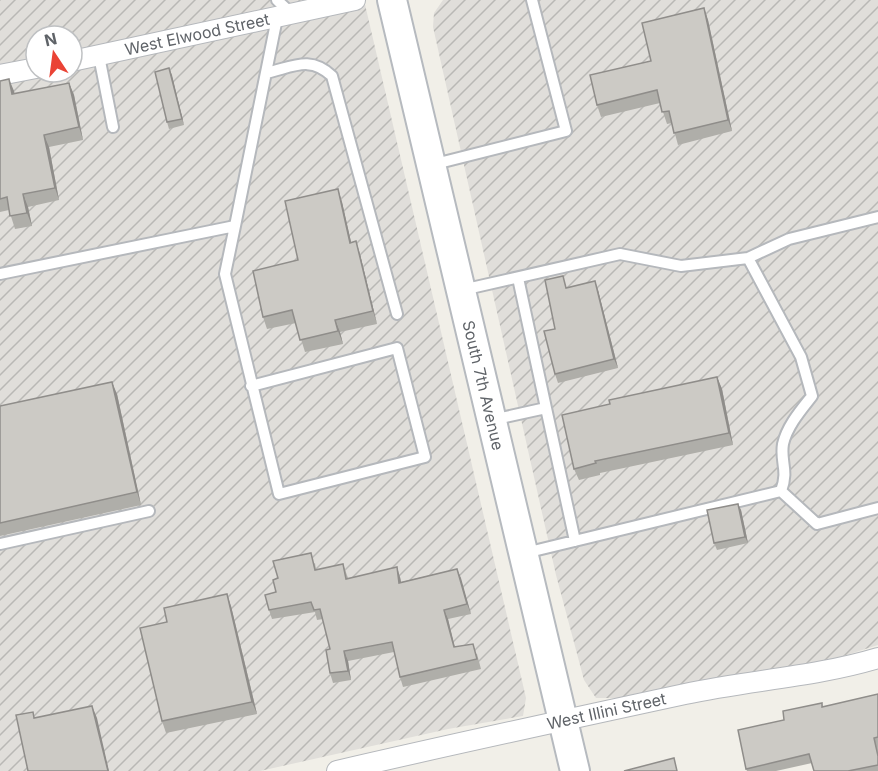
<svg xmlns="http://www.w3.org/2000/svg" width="878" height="771" viewBox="0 0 878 771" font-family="Inter,sans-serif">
  <defs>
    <pattern id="industrial-furrows" width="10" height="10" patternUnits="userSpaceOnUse" patternTransform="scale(1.5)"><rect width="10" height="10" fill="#e0deda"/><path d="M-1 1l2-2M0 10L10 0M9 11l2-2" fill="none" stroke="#b9b8b5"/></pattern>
  </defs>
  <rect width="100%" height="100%" fill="#f1efe8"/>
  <path fill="url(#industrial-furrows)" fill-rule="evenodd" d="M0 0H364L526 698 523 716 448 729 260 771H0ZM36 36H72V72H36Z
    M443 0H878V645L834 659 628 698H596L584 680 556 575 433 27 434 13Z"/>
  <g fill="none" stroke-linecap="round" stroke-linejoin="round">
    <g stroke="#b5b8bc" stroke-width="14">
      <path id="lane" d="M277 0 292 14
        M99 56 113 127
        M266 73C293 67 310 55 332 76L397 314
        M431 165 566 131 532 0
        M235 226 225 274 279 494 425 457 397 348 251 386
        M748 258 789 239 878 217
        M0 274 235 226 277 18
        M462 290 620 254 681 266 748 258 801 357 812 396C801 410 787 426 783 444 780 462 789 470 781 491L525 553
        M546 408 575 541
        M492 420 546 408 518 278
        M781 491 817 524 878 508
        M0 544 149 511"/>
    </g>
    <g stroke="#b5b8bc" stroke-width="22">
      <g id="street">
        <path id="s1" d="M72 61 355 0"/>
        <path d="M0 75 36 68"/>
        <path id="s2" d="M337 771C453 744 569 719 685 694 749 680 815 677 878 658"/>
      </g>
    </g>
    <g stroke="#b6babf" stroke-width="32">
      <g id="secondary">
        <path id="s3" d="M392 0 575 771"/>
      </g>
    </g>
    <use href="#lane" stroke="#fff" stroke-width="10"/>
    <use href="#street" stroke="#fff" stroke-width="20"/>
    <use href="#secondary" stroke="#fff" stroke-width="28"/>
  </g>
  <path fill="#afaea9" d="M704 8 708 20 732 131 678 145 672 123 667 124 660 103 601 117 597 105 651 61Z
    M169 68 184 125 169 129 167 122Z
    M0 81 14 91V94L69 83 74 95 83 140 49 147 59 200 28 207 32 226 15 229 9 210 0 212Z
    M342 202 351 242 360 254 377 324 340 332 343 344 305 352 296 323 267 329 263 317 298 260Z
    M567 288 598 290 618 368 558 383 555 374V329Z
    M717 377 722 389 733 445 600 473V475L579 480 574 469Z
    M117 394 141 505 0 536V406Z
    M738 504 741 510 748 543 717 550 714 543Z
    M315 563 316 570 343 564 348 578 400 577 401 582 457 569 471 614 448 619 455 647 477 654 481 669 403 687 400 677 394 652 348 661 351 680 333 683 330 673V649L323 619 317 620 315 612 272 619 269 610 276 592Z
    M231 606 257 714 166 733 162 721Z
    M878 694V771H814L812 763 776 771H747L746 769 784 720 822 703 823 707Z"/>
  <path fill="#8f8d8a" d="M704 8 708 20 732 131 728 120Z
    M169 68 172 75 184 125 182 119Z
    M9 79 14 91 17 107 12 94Z
    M69 83 74 95 83 140 79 127Z
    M44 135 49 147 59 200 55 188Z
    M338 189 342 202 354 255 350 243Z
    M23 194 28 207 32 226 27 213Z
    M356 241 360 254 377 324 373 311Z
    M595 281 598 290 618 368 614 359Z
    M335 320 340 332 343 344 338 331Z
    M717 377 722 389 733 445 729 433Z
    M112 382 117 394 141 505 137 492Z
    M738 504 741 510 748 543 745 537Z
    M397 567 400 577 403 592 399 583Z
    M457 569 461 578 471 614 467 604Z
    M227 594 231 606 257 714 252 702Z
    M444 610 448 619 457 657 454 647Z
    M344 651 348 661 351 680 348 671Z
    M92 706 97 718 109 771H108Z"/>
  <path fill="#cccac5" stroke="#8f8d8a" stroke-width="1.5" d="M704 8 728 120 674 133 669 111 662 112 657 90 597 105 590 75 651 61 642 23Z
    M169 68 182 119 167 122 155 72Z
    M9 79 12 94 69 83 79 127 44 135 55 188 23 194 27 213 10 216 7 197 0 199V81Z
    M338 189 350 243 356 241 373 311 335 320 338 331 300 340 292 310 263 317 253 271 298 260 285 201Z
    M563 276 566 288 595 281 614 359 555 374 544 331 555 329 545 280Z
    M717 377 729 433 595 461 596 463 574 469 562 415 610 404 609 400Z
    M112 382 137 492 0 523V406Z
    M738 504 745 537 714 543 707 510Z
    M311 553 315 570 343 564 346 579 397 567 399 583 457 569 467 604 444 610 454 647 473 644 477 659 400 677 392 642 344 651 348 671 330 673 326 650 330 649 320 609 314 610 311 602 269 610 265 595 276 592 273 580 278 578 273 561Z
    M227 594 252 702 162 721 140 628 167 622 164 608Z
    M878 694V737L874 738 878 756V765L848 771H814L809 754 746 769 738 730 784 720 783 711 822 703V707Z
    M92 706 108 771H28L16 715 33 712 34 718Z
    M674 758 677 771H624Z"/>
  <g text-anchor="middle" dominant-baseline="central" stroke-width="4.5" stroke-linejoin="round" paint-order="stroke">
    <g font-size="16" fill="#5f6368" stroke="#fff">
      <text stroke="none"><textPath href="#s1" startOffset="128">West Elwood Street</textPath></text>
      <text stroke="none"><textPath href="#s3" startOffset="396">South 7th Avenue</textPath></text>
      <text stroke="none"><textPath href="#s2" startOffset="276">West Illini Street</textPath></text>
    </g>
  </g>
  <g transform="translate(54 54) rotate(347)"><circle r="28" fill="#ffffff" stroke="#bfc1c3" stroke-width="1.5"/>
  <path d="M0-4.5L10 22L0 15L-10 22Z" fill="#ea4335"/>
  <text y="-9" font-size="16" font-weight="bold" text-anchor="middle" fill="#5f6368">N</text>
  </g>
</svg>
